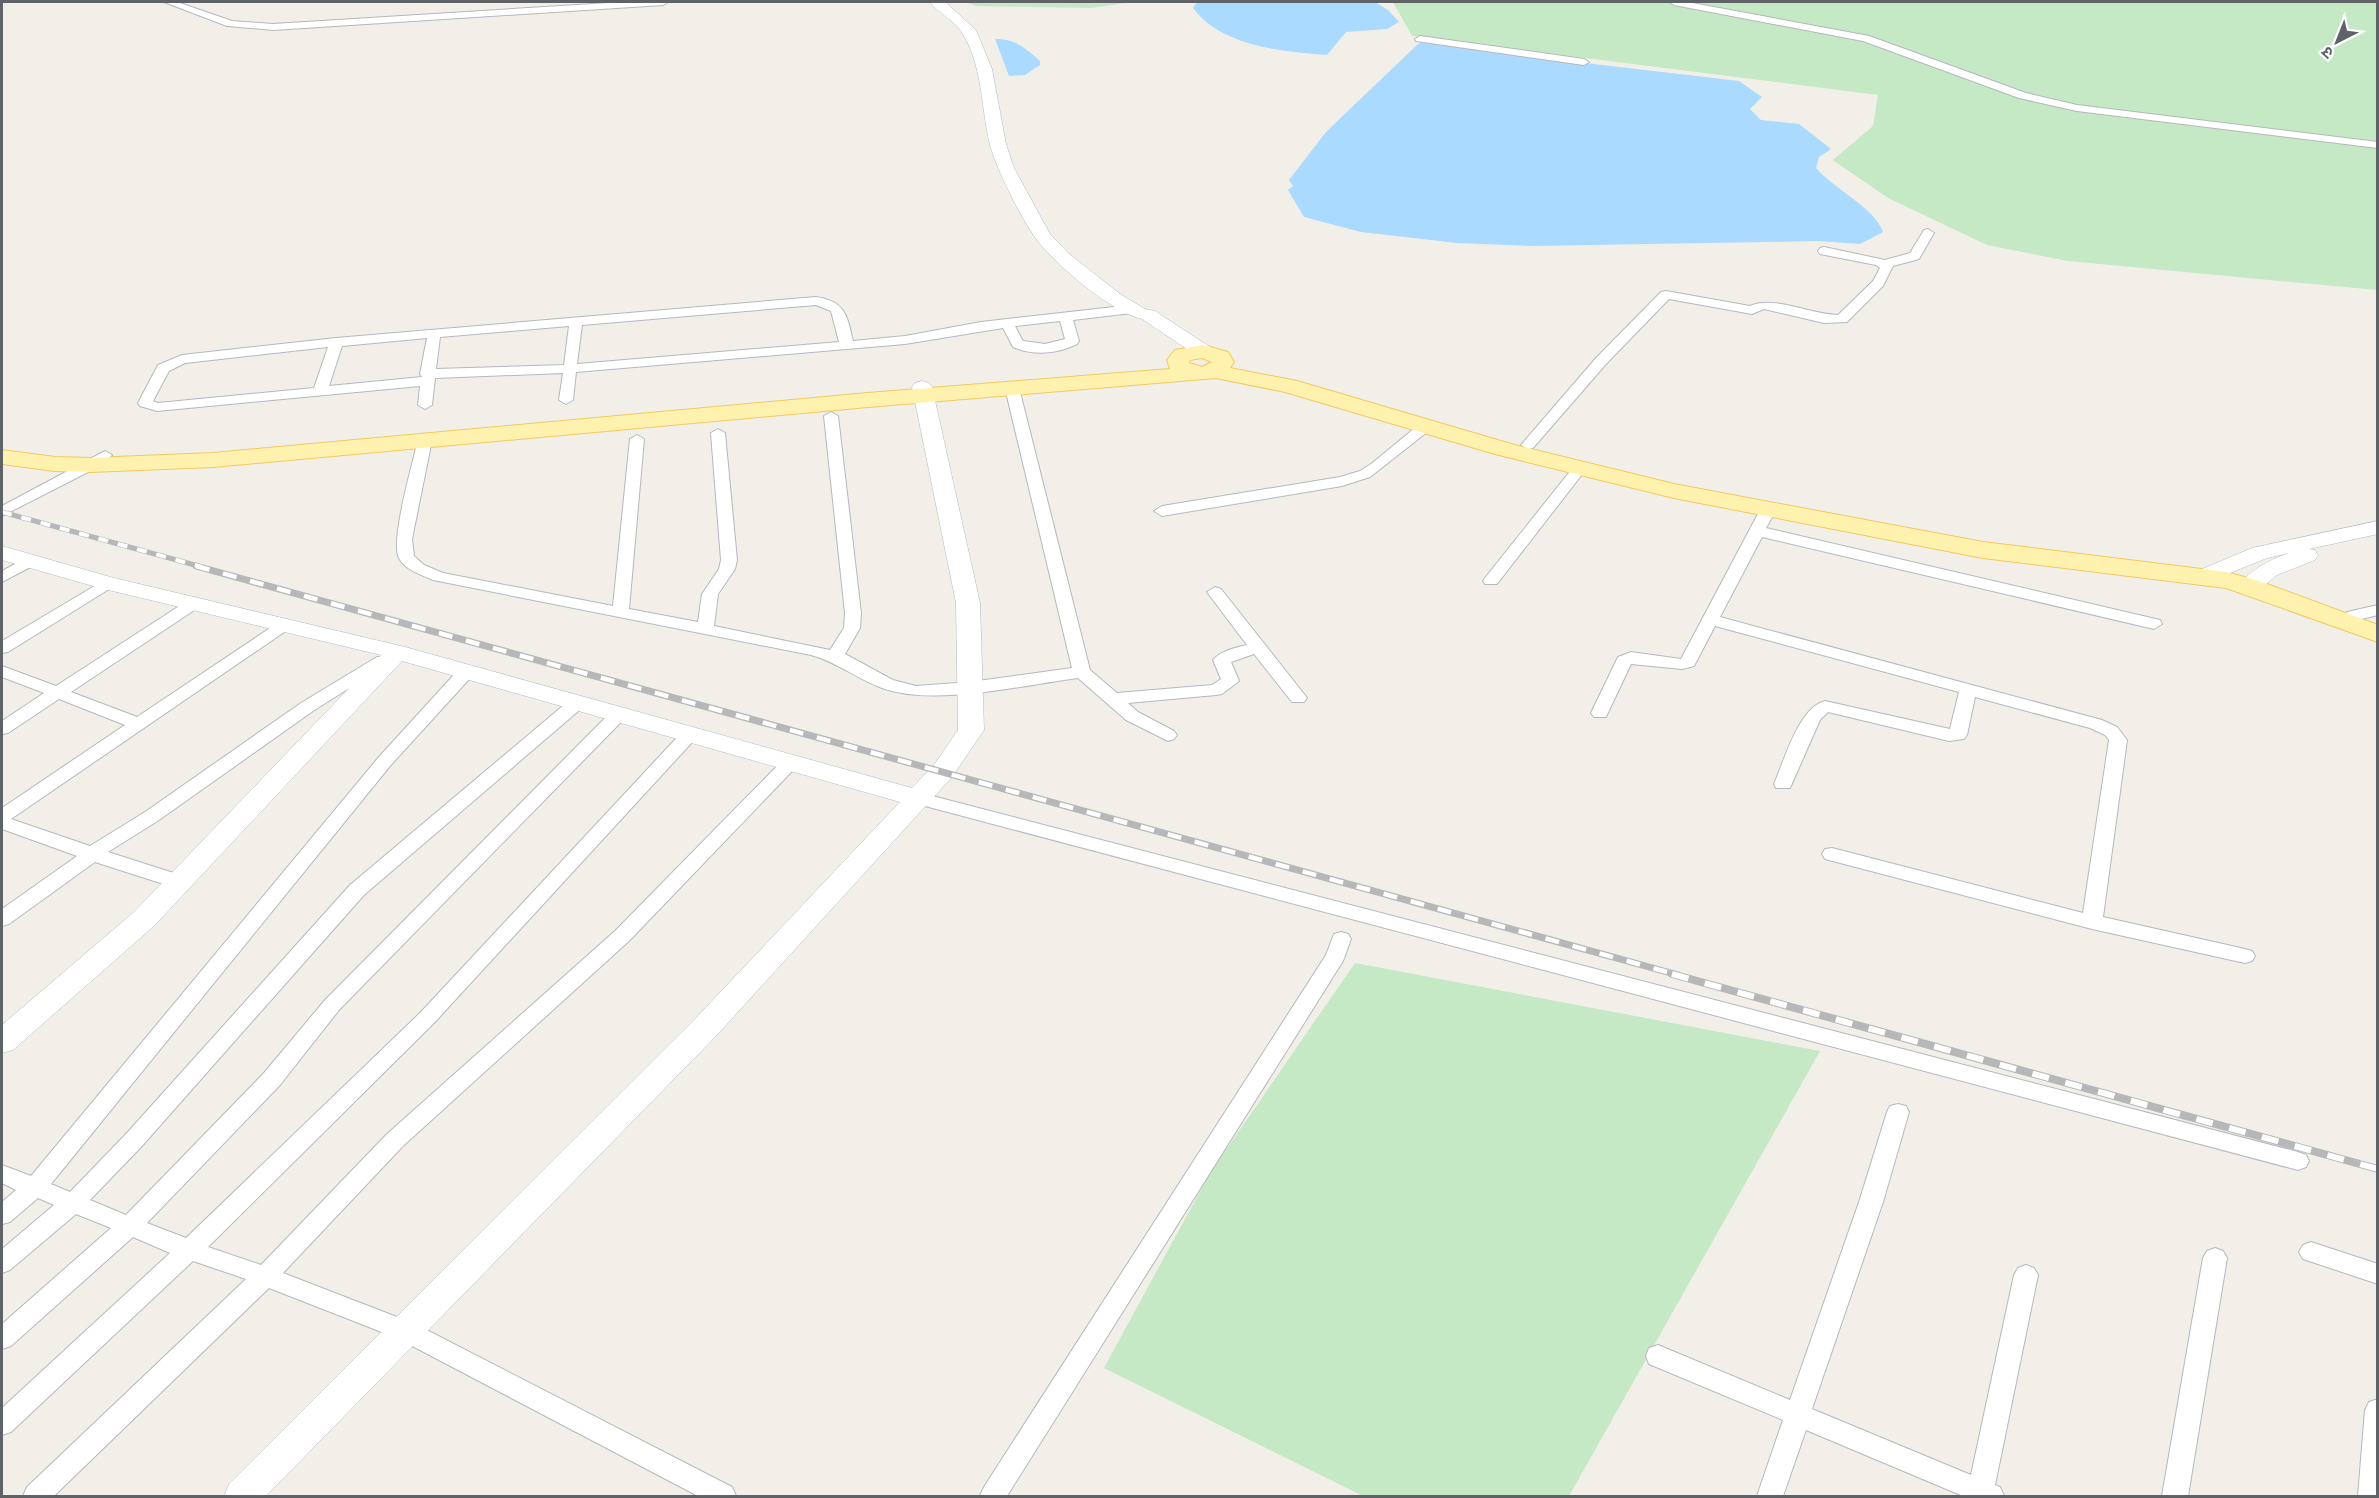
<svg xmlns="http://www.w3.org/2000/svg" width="2379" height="1498" viewBox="0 0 2379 1498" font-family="'Public Sans','Noto Sans Devanagari',sans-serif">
  <rect width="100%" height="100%" fill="#f1efe8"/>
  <path fill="#c5e8c5" d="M967 2H1132L1091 8 975 6Z
    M1393 2H2377V290L2068 261 1987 245 1888 198 1833 160 1873 126 1878 95 1412 36Z
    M1355 963 1820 1051 1569 1496H1363L1104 1368 1210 1173Z"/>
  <path fill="#aadaff" d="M1197 2H1375L1388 10 1399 22 1387 29 1346 32 1327 55C1283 52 1221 46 1193 8Z
    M995 39C1016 39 1025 48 1040 61V65L1025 75 1009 76Z
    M1427 41 1577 62 1739 81 1762 97 1750 109 1761 120 1799 124 1831 149 1819 157 1816 168C1834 189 1875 208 1883 232L1860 244 1818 241 1533 246 1457 243 1361 232 1304 217 1288 190 1293 186 1289 180 1326 132 1418 44Z"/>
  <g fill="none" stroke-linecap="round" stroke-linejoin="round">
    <g stroke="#b5b8bc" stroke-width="2">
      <path id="street" d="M164 2H177L232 21 273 24 625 2H668L663 5 273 30 227 26Z
        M1669 2H1687L1869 36 2026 93 2077 105 2378 142V148L2077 111 2019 98 1863 41 1674 5Z
        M1420 36 1584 59 1589 62 1584 65 1416 41 1415 39Z
        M1928 229 1934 233 1919 259 1893 266 1883 286 1847 322 1824 323 1764 309 1752 314 1669 299 1606 364 1533 448 1528 449 1521 445 1596 358 1661 292 1666 291 1750 306C1773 295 1812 315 1838 315L1873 281 1880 268 1876 265 1820 254 1818 251 1820 248 1824 247 1885 260 1910 253 1924 230Z
        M816 297C845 301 847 315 853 341L905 336 981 322 1132 305 1139 309 1132 313 1073 320 1079 341 1077 344C1057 354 1033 356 1013 347L1003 328 905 344 576 372 573 400 566 404 559 400 563 373 435 378 432 405 425 409 418 405 420 386 157 411 140 406 138 403 158 365 182 355 336 338ZM816 305 831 311 839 342 577 364 582 325ZM1060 321 1065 339 1045 344 1023 341 1015 326ZM569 326 564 365 436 369 440 337ZM427 338 420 374 422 377 329 386 342 346ZM328 347 314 388 158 403 153 401 169 371 185 363Z
        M1012 384 1019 388 1090 670 1117 693 1212 685 1221 679 1213 660C1222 650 1235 648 1247 645L1207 592 1215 587 1221 589 1304 694 1307 698 1304 702H1292L1254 654 1231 662 1239 681 1222 694 1216 695 1128 703 1138 712 1174 731 1177 735 1174 739 1168 741 1126 720 1078 678C1023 685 934 707 882 688 857 679 837 662 811 655L433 580C422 575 405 570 399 558 390 541 413 462 418 440L425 436 432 440 412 539 414 556 424 565 443 573 613 606 630 439 637 435 644 439 629 609 698 622 702 594 719 569 721 560 711 433 718 429 725 433 737 560 735 569 718 594 714 626 830 650 844 628 845 613 824 416 831 412 838 416 861 613 860 628 845 654 893 680 916 686 970 682 1072 668 1005 388Z
        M1426 422 1433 426 1431 429 1370 477 1342 486 1162 516 1154 511 1162 506 1340 477 1360 471 1371 464 1421 423Z
        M105 451 112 455 96 468 2 516V506Z
        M1580 464 1587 468 1497 584H1485L1483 581 1485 578 1575 465Z
        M1768 505 1776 510 1766 528 2160 620 2162 624 2154 629 1762 537 1720 617 2102 720 2117 727 2127 740 2103 917 2245 949 2252 951 2255 956 2252 961 2245 963 2092 929 1825 859 1822 854 1825 849 1832 848 2083 913 2109 740 2105 735 2090 728 1975 697 1967 735 1964 739 1949 741 1828 712 1820 720 1790 788H1776L1774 784C1784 761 1799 707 1825 701L1950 729 1959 692 1715 626 1694 666 1682 669 1631 664 1606 717H1594L1591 713 1618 657 1631 652 1681 659 1760 510Z
        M30 556 38 561 36 564 2 582V571Z
        M108 578 116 583 114 586 8 652 2 653V641Z
        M193 599 201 604 199 607 71 692 137 717 279 622 285 621 293 626 11 819 90 846 145 812 301 703 377 657H389L392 661 313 711 159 820 108 852 186 877 189 882 186 887 179 889 95 862 9 924 2 926V909L77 856 2 829V808L125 725 59 699 8 733 2 734V721L44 693 2 677V666L56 686 187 601Z
        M2378 605V615L2353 621 2345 616 2347 612Z
        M466 667 472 668 475 672 472 676 390 766 51 1184 70 1192 126 1134 350 885 571 699H583L586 703 583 707 364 895 142 1146 90 1200 126 1215 264 1073 325 1000 612 711H624L627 715 624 719 339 1010 280 1085 147 1223 186 1238 420 1013 684 730H696L699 734 696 738 434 1023 208 1247 261 1265 387 1134 615 931 785 758H797L800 762 797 766 629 941 403 1146 283 1273 415 1324 732 1487 736 1496H698L397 1338 269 1288 54 1496H23L27 1487 246 1279 193 1261 11 1432 2 1435V1408L170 1253 133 1237 11 1346 2 1349V1324L111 1228 76 1214 10 1270 2 1273V1249L54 1205 38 1198 10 1222 2 1224V1202L16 1190 2 1183V1165L31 1176 378 758 460 668Z
        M917 792 2298 1152 2306 1155 2309 1161 2306 1167 2298 1170 910 802 908 798 910 794Z
        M1341 932 1348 934 1351 939 1343 961 1007 1496H980L984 1487 1326 955 1334 934Z
        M1898 1104 1906 1106 1909 1112 1883 1202 1812 1409 1971 1475 2014 1275 2018 1268 2026 1265 2034 1268 2038 1275 1995 1485 2000 1487 2004 1496H1963L1806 1430 1783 1496H1757L1783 1420 1649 1364 1646 1356 1649 1348 1658 1345 1790 1400 1859 1202 1887 1112 1890 1106Z
        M2311 1242 2378 1264V1284L2303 1259 2299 1252 2303 1245Z
        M2215 1248 2223 1251 2227 1258 2188 1496H2162L2203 1258 2207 1251Z
        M2378 1399V1496H2358L2365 1410 2369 1402Z"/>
    </g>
    <g stroke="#b6babf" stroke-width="1">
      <path id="secondary" d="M930 2H945L976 30 992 69 1006 144 1014 168 1050 234 1068 253 1120 294 1145 309 1155 311 1210 347 1213 351 1210 355H1196L1142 319C1111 312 1056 265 1037 240 1022 220 996 168 990 145 981 108 983 68 963 34 956 21 939 14 930 2Z
        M922 381 929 383 932 387 980 603 984 730 952 777 716 1036 266 1496H224L229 1484 694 1020 900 802 402 661 154 926 13 1050 2 1053V1025L134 912 381 655 100 588 2 560V546L114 578 405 647 912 788 934 765 958 730 956 603 912 387 915 383Z
        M2378 521V534L2309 549 2315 550 2318 555 2315 560 2277 575 2258 591 2250 593 2242 591 2239 586C2251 569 2269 560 2289 553L2267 558 2203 584 2195 582 2192 577 2195 572 2252 548Z"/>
    </g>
    <g stroke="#f2c960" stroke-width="2">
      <path id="primary" d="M1203 345 1228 352 1234 362 1230 368 1297 381 1511 444 1674 484 1983 542 2226 572 2259 581 2378 625V642L2226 588 1983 558 1674 498 1495 454 1285 392 1216 378 868 407 213 467 91 472 55 471 2 464V450L55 457 91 458 213 453 868 393 1170 369 1167 360 1175 350ZM1202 358 1212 362 1202 367 1189 363 1190 360Z"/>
    </g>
    <use href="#street" fill="#fff" fill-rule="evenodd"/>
    <use href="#secondary" fill="#fff" fill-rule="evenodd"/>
    <use href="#primary" fill="#fff2af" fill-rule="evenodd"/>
    <g stroke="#b6b7b8" stroke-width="5">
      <path id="rail-far2" d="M2 512 202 567"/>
    </g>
    <g stroke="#b6b7b8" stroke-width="7">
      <path id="rail-far1" d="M196 566 1678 975"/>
    </g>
    <g stroke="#b6b7b8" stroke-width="8">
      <path id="rail" d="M1672 974 2378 1169"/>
    </g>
    <use href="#rail-far2" stroke="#fff" stroke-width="4" stroke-dasharray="10" stroke-linecap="butt"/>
    <use href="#rail-far1" stroke="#fff" stroke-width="4.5" stroke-dasharray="14" stroke-linecap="butt"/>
    <use href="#rail" stroke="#fff" stroke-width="6" stroke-dasharray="17" stroke-linecap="butt"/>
  </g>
  <rect width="2379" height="1498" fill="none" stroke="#5f6368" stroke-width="6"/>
  <g transform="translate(2337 42) rotate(222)" stroke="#ffffff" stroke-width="4.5" paint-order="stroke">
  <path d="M0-4.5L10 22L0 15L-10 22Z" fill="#5f6368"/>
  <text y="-9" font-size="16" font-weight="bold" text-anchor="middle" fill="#5f6368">उ</text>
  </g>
</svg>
